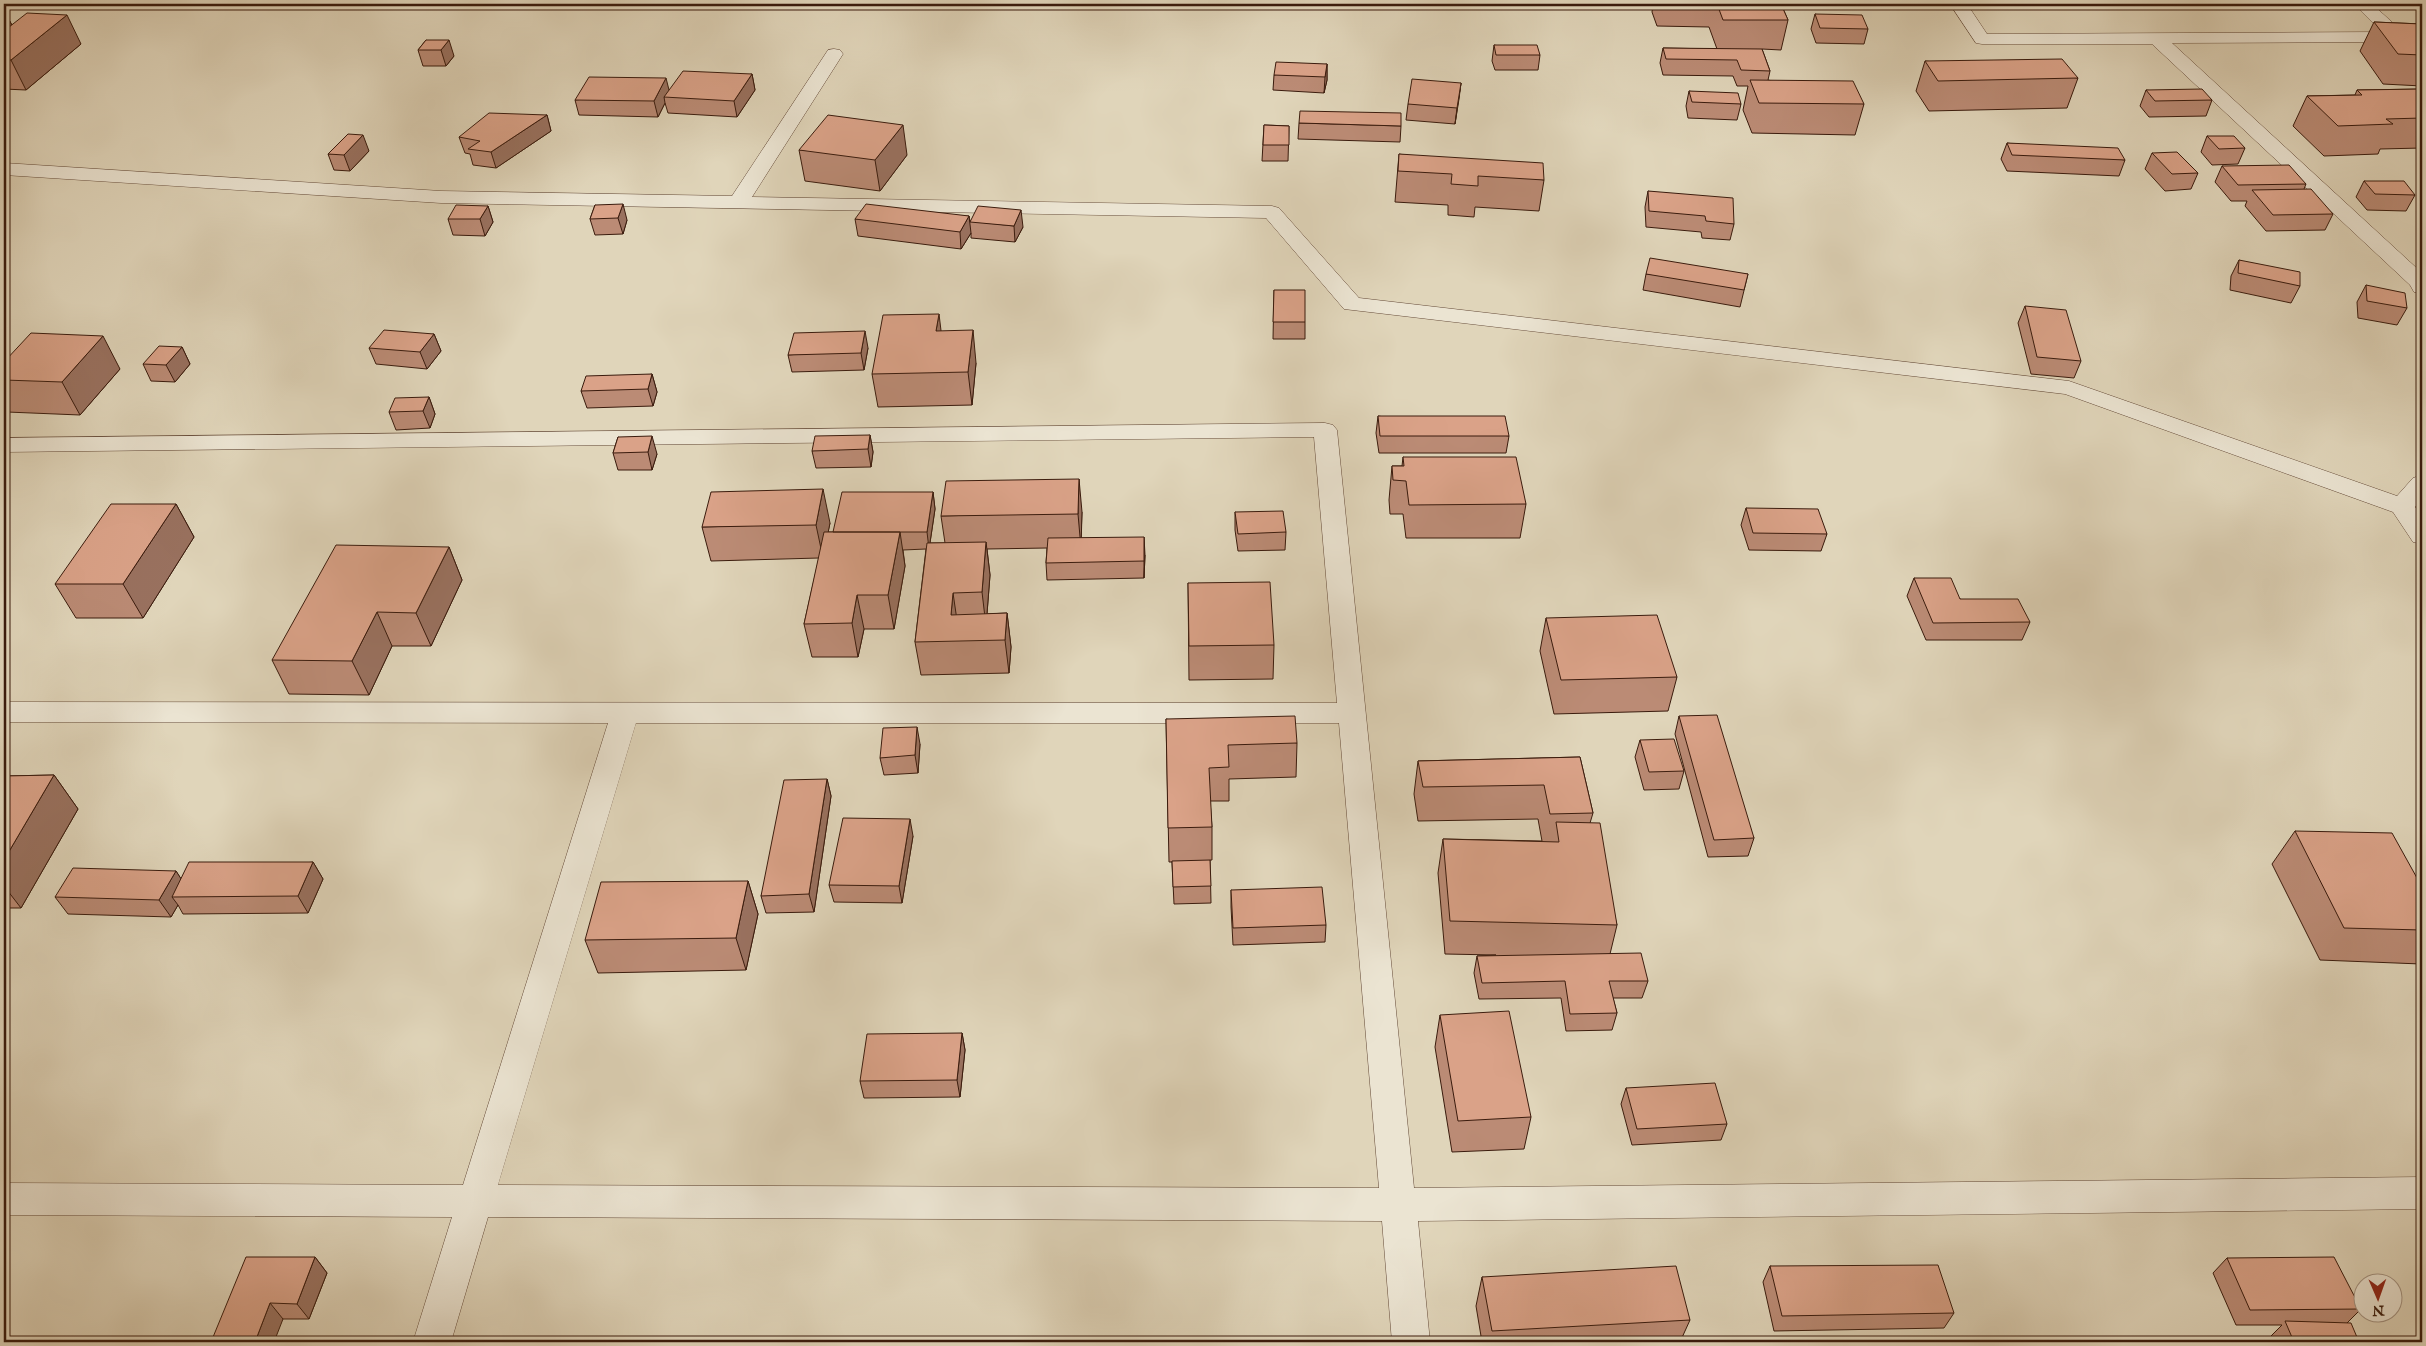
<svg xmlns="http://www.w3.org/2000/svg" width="2426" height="1346" viewBox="0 0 2426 1346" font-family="'IM FELL English',serif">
  <rect width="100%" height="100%" fill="#e0d5ba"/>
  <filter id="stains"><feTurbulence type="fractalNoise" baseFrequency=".004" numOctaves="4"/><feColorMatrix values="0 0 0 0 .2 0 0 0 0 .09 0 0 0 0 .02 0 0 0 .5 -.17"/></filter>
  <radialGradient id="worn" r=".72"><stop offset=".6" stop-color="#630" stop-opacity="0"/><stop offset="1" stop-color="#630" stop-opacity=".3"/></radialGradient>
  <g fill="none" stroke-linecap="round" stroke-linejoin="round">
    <g stroke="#644a38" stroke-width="1">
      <path id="minor" d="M1950 4H1967L1987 34 2382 32 2354 4H2372L2403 32H2422V42L2172 43 2422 273V293L2414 292 2410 285 2152 44H1982L1976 43Z
        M834 49 840 50 843 54 752 197 1272 206 1279 208 1359 298 2069 381 2397 496 2413 478 2422 475V498L2415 507 2422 517V544L2413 542 2393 512 2065 394 1344 309 1266 218 441 203 4 175V163L441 191 732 196 828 50Z
        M1325 423 1333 425 1337 430 1414 1188 2422 1177V1209L1418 1221 1430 1342H1392L1382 1221 488 1217 451 1342H413L452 1217 4 1215V1183L463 1185 608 723 4 722V702L1337 703 1314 437 4 452V438ZM636 723H1339L1379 1188 498 1185Z"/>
    </g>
    <use href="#minor" fill="#ebe4d2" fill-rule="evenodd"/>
  </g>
  <path fill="#bb8b75" stroke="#3a1b0d" d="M1653 4H1781L1788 20 1781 50 1762 49 1770 71 1768 80 1864 104 1855 135 1752 133 1743 110 1748 86H1737L1733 76 1663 75 1660 63 1663 48 1717 49 1709 27 1657 26 1652 12Z
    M1815 14 1868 29 1864 44 1816 43 1811 29Z
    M4 16H7L12 25 81 44 26 90 4 89Z
    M2374 22 2422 24V86L2383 84 2360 51Z
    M426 40 454 56 446 66H423L418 50Z
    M1494 45 1540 55 1538 70H1495L1492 61Z
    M1925 61 2078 78 2067 108 1929 111 1916 91Z
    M1327 64V80L1324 93 1273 90 1274 75Z
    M752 74 755 90 737 117 668 113 665 103 658 117 579 115 575 100 669 90Z
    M1461 83 1455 124 1406 120 1408 104Z
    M2422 89V148L2380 149 2378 154 2324 156 2293 126 2307 96 2355 95 2357 90Z
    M2146 90 2212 100 2206 116 2149 117 2140 106Z
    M1689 91 1741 104 1737 120 1688 118 1686 106Z
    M547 115 551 131 496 168 473 165 470 154 465 153 459 137Z
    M1299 123 1401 126 1400 142 1298 139Z
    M1264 125 1289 126 1288 161H1262Z
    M2207 136 2245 148 2238 164 2212 165 2201 152Z
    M2007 143 2125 160 2119 176 2007 171 2001 159Z
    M799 150 907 155 880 191 805 181Z
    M369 151 350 171 334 170 328 154Z
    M2152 153 2198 173 2191 189 2165 191 2145 169Z
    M1399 154 1544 180 1539 211 1475 207 1474 217 1448 215V205L1395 202Z
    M2222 166 2306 184 2304 189 2333 214 2325 230 2266 231 2245 206 2247 201H2231L2215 182Z
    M2364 181 2415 195 2406 211 2367 210 2356 197Z
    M1648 191 1734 224 1730 240 1702 238 1701 232 1646 227 1645 207Z
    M595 205 627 220 623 234 595 235 590 219Z
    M488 206 493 222 485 236 453 235 448 219Z
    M969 216 970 221 1023 227 1015 242 971 238V233L961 249 858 236 855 219Z
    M2239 260 2300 286 2291 303 2230 290 2231 276Z
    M1646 274H1748L1740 307 1643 290Z
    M2366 285 2407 308 2397 325 2358 318 2357 302Z
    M1274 290 1305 322V339H1273Z
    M2025 306 2081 361 2074 378 2031 374 2018 323Z
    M941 331 976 363 972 405 878 407 872 374Z
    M434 334 441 351 427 369 376 364 369 348Z
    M182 347 190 364 175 382 151 381 143 364Z
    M868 348 864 370 792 372 788 355Z
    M4 362 120 369 80 415 7 412 4 406Z
    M652 374 657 392 653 406 587 408 581 391Z
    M429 397 435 414 430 428 396 430 389 412Z
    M1378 416 1509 436 1506 453H1379L1376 433Z
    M870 435 873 452 871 467 816 468 812 451Z
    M618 437 657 454 652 470H618L613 453Z
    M1403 457 1526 504 1520 538H1406L1403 514H1390L1389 500 1392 466H1402Z
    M933 492 935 509 930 543H945L941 516 1082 512 1081 538 1145 555 1144 578 1047 580 1046 563 1047 548 987 549 990 575 987 614 1007 613 1011 647 1009 673 921 675 915 642 926 549 903 550 905 566 894 629H864L858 657H812L804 624 819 558 711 561 702 527 830 523 828 532H833Z
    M176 504 194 537 143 618H76L55 584Z
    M1746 508 1827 534 1821 551 1749 550 1741 525Z
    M1235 512 1286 532 1285 550 1238 551 1235 530Z
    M449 547 462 580 431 646H392L369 695 289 694 272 660Z
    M1914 578 1960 599 2030 622 2022 640H1926L1907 596Z
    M1188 583 1274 645 1273 679 1189 680Z
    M1546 618 1677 677 1668 711 1554 714 1540 651Z
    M1679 716 1754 838 1748 856 1708 857 1675 734Z
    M1166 719 1297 743 1296 777 1229 779V801H1210L1212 827V860H1210L1211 903 1174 904 1172 862H1169Z
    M1640 740 1684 771 1679 789 1644 790 1635 757Z
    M920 744 918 773 884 775 880 758Z
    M1580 757 1593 813 1590 823 1617 925 1610 954 1648 981 1642 998H1613L1617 1013 1612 1030 1566 1031 1561 998 1479 999 1474 973 1477 956 1496 955 1445 954 1438 873 1443 839 1542 841 1538 819 1418 821 1414 794 1418 761Z
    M54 775 78 809 21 908H4V776Z
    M827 779 831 796 814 912 766 913 761 896Z
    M2295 831 2422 887V961L2421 964 2320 960 2272 864Z
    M913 836 902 903 834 902 829 885Z
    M313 862 323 879 308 913 183 914 178 905 171 917 68 914 55 897 176 871 181 879Z
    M748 881 758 914 746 970 598 973 585 940Z
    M1231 890 1326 925 1325 942 1233 945 1231 907Z
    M1440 1015 1531 1117 1524 1149 1452 1152 1435 1047Z
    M962 1033 965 1050 960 1097 864 1098 860 1081Z
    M1626 1088 1727 1124 1721 1140 1632 1145 1621 1104Z
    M315 1257 327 1273 309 1319H283L211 1342Z
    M2227 1258 2361 1309 2347 1323 2359 1342H2265L2282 1325H2236L2213 1273Z
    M1770 1266 1954 1313 1944 1328 1774 1331 1763 1282Z
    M1482 1277 1690 1320 1680 1342H1482L1476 1306Z"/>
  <path fill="#99715f" stroke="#3a1b0d" d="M67 15 81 44 26 90 11 60Z
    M7 16 15 31 4 39V19Z
    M449 40 454 56 446 66 441 50Z
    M1327 64V80L1324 93 1325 77Z
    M752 74 755 90 737 117 734 101Z
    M666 78 670 94 664 97 665 103 658 117 654 101Z
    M1461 83 1459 99 1455 124 1457 108Z
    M547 115 551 131 496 168 491 152Z
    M903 125 907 155 880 191 875 160Z
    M363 135 369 151 350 171 344 155Z
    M623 204 627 220 623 234 618 218Z
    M488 206 493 222 485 236 480 219Z
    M1021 210 1023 227 1015 242 1014 226Z
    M969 216 971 233 961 249 960 232Z
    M939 314 943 347 936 331Z
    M973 330 976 363 972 405 968 372Z
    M865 331 868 348 864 370 861 353Z
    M434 334 441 351 427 369 420 352Z
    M103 336 120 369 80 415 62 382Z
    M182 347 190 364 175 382 166 365Z
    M652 374 657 392 653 406 648 389Z
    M429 397 435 414 430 428 423 411Z
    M870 435 873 452 871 467 868 449Z
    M652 436 657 454 652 470 648 452Z
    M1079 479 1082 512 1081 548 1078 514Z
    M823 489 830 523 823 558 816 525Z
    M933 492 935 509 929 549 927 532Z
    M176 504 194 537 143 618 123 584Z
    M900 532 905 566 894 629 888 595Z
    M1144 537 1145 555 1144 578Z
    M986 542 990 575 986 626 982 592Z
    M449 547 462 580 431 646 416 613Z
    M953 593 958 627 951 615Z
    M857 595 864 629 858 657 852 623Z
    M377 612 392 646 369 695 352 661Z
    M1007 613 1011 647 1009 673 1005 640Z
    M917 727 920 744 918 773 915 755Z
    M54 775 78 809 21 908 4 886V860Z
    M827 779 831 796 814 912 809 894Z
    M910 819 913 836 902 903 899 886Z
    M313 862 323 879 308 913 298 896Z
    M176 871 187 888 172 897 178 905 171 917 159 900Z
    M748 881 758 914 746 970 736 938Z
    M962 1033 965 1050 960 1097 957 1080Z
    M315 1257 327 1273 309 1319 297 1304Z
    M270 1303 283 1319 274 1342H255Z"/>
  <path fill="#daa288" stroke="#3a1b0d" d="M1717 4H1781L1788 20H1723Z
    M27 13 67 15 11 60H4V31Z
    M1815 14 1862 15 1868 29 1820 28Z
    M2374 22 2422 24V55L2398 54Z
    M426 40H449L441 50H418Z
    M1494 45H1537L1540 55H1496Z
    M1663 48 1762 49 1770 71 1741 70 1737 60 1666 59Z
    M2062 59 2078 78 1938 81 1925 61Z
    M1276 62 1327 64 1325 77 1274 75Z
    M683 71 752 74 734 101 664 97Z
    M589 77 666 78 654 101 575 100Z
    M1412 79 1461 83 1457 108 1408 104Z
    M1750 80 1853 81 1864 104 1759 103Z
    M2202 89 2212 100 2155 101 2146 90Z
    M2422 89V118L2386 119 2393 124 2338 126 2307 96 2362 95 2357 90Z
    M1689 91 1738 93 1741 104 1692 102Z
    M1300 111 1401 113V126L1299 123Z
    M489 113 547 115 491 152 468 149 480 141 459 137Z
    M828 115 903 125 875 160 799 150Z
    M1264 125 1289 126V145H1263Z
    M348 134 363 135 344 155 328 154Z
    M2207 136H2234L2245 148 2219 149Z
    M2007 143 2118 148 2125 160 2012 155Z
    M2177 152 2198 173 2172 174 2152 153Z
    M1399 154 1543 163 1544 180 1478 176V186L1451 184 1452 174 1398 171Z
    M2289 165 2306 184 2238 185 2222 166Z
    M2364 181H2404L2415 195 2375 194Z
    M2311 189 2333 214 2273 215 2252 190Z
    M1648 191 1733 198 1734 224 1706 221 1705 216 1649 211Z
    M623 204 618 218 590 219 595 205Z
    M866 204 969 216 960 232 855 219Z
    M456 205 488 206 480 219H448Z
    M978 206 1021 210 1014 226 970 222Z
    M1650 258 1748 274 1744 290 1646 274Z
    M2239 260 2300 272V286L2238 273Z
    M2366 285 2405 293 2407 308 2367 301Z
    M1274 290H1305V322H1273Z
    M2025 306 2066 310 2081 361 2037 357Z
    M939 314 936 331 973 330 968 372 872 374 883 315Z
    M384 330 434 334 420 352 369 348Z
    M865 331 861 353 788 355 794 333Z
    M31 333 103 336 62 382 4 380V362Z
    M159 346 182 347 166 365 143 364Z
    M652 374 648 389 581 391 586 376Z
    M429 397 423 411 389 412 395 398Z
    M1378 416H1505L1509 436H1380Z
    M870 435 868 449 812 451 815 436Z
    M652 436 648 452 613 453 618 437Z
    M1403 457H1516L1526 504 1409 505 1406 481 1393 480 1392 466H1404Z
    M1079 479 1078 514 941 516 946 481Z
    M823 489 816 525 702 527 711 492Z
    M842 492H933L927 532H833Z
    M111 504H176L123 584H55Z
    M1746 508 1818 509 1827 534 1753 533Z
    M1283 511 1286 532 1238 534 1235 512Z
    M824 532H900L888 595H857L852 623 804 624Z
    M1144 537V561L1046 563 1048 538Z
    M986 542 982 592 953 593 951 615 1007 613 1005 640 915 642 927 543Z
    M336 545 449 547 416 613 377 612 352 661 272 660Z
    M1914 578H1951L1960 599H2018L2030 622 1933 623Z
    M1270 582 1274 645 1189 646 1188 583Z
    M1657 615 1677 677 1561 680 1546 618Z
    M1717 715 1754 838 1714 840 1679 716Z
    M1295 716 1297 743 1228 745 1229 767 1209 768 1212 827 1168 828 1166 719Z
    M917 727 915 755 880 758 883 728Z
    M1674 739 1684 771 1649 772 1640 740Z
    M1580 757 1593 813 1550 814 1544 785 1423 787 1418 761Z
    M54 775 4 860V776Z
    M827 779 809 894 761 896 784 780Z
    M843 818 910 819 899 886 829 885Z
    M1556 822 1600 823 1617 925 1450 921 1443 839 1559 842Z
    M2295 831 2392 833 2422 887V930L2344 928Z
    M1210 860 1211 886 1173 887 1172 861Z
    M189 862H313L298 896 172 897Z
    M73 868 176 871 159 900 55 897Z
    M748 881 736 938 585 940 601 882Z
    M1322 887 1326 925 1233 928 1231 890Z
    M1641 953 1648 981H1609L1617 1013 1570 1014 1565 981 1482 983 1477 956Z
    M1509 1011 1531 1117 1458 1121 1440 1015Z
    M962 1033 957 1080 860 1081 867 1034Z
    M1715 1083 1727 1124 1637 1129 1626 1088Z
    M246 1257H315L297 1304 270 1303 255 1342H211Z
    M2334 1257 2361 1309 2250 1310 2227 1258Z
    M1938 1265 1954 1313 1782 1316 1770 1266Z
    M1676 1266 1690 1320 1492 1331 1482 1277Z
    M2285 1321 2351 1323 2359 1342H2294Z
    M2400 1339 2422 1340V1342H2402Z"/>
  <rect width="2426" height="1346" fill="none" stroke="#e0d5ba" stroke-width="20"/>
  <rect x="5" y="5" width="2416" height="1336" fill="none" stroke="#3a1b0d" stroke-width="2.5"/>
  <rect x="10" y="10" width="2406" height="1326" fill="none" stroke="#3a1b0d"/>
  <g transform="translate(2378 1298) rotate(178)"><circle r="24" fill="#ebe4d2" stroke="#a49483"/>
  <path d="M0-4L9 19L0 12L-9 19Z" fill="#8f2418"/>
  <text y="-8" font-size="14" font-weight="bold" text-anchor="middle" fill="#3a1b0d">N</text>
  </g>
  <rect width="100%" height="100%" filter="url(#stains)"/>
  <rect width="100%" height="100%" fill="url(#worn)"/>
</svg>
